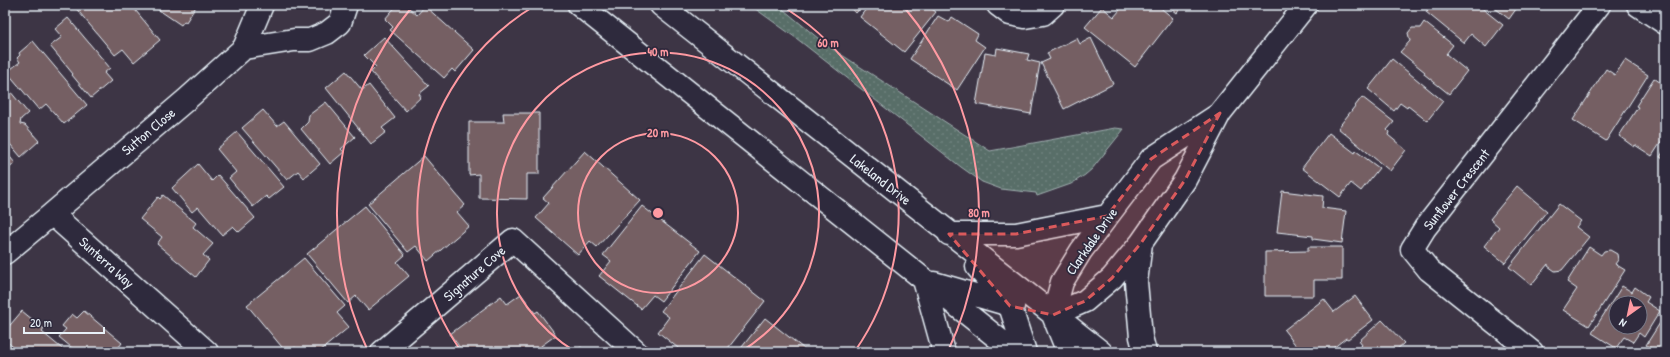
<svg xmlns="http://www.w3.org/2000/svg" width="1670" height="357" viewBox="0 0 1670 357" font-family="'Patrick Hand',sans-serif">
  <defs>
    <pattern id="grass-dots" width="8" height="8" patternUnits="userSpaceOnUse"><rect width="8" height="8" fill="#586e68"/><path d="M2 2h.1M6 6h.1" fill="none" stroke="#70837e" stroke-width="1.8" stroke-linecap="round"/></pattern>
  </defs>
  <rect width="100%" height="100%" fill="#3d3545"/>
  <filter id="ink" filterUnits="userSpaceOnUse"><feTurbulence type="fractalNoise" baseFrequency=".025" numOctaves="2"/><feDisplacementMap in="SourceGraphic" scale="8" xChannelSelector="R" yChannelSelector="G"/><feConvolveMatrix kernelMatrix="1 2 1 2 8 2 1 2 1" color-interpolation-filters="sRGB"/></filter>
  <g filter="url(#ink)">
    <path fill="url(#grass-dots)" stroke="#a0b0b0" d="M750 5H778L825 44 990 151 1115 128 1124 129 1092 169 1085 175 1071 184 1037 196 1036 193 1001 189 982 182 961 167 796 38Z"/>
    <path fill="#755f64" stroke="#e8f1f8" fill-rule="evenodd" d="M75 5H131L160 40 134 62 123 49 115 55 74 6Z
      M154 5H197L186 22 184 21 181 25 153 6Z
      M397 5H406L417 15 425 6 474 50 455 72 452 69 444 78 390 30 393 27 385 19Z
      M846 5H863L856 13Z
      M869 5H927L936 12 904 52 860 17Z
      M1113 5H1157L1173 18 1135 67 1085 27 1102 7 1114 17 1120 10Z
      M1167 5H1183L1177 13Z
      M1431 5H1478L1503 25 1486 47 1471 34 1464 43 1426 12Z
      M1491 5H1519L1509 19Z
      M938 16 949 22 952 17 978 34 975 40 985 47 957 90 910 59Z
      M68 18 110 68 104 73 111 81 91 98 72 75 73 74 50 46 62 37 55 29Z
      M1424 22 1453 45 1446 54 1467 71 1449 94 1424 74 1425 72 1400 52 1410 41 1408 33 1412 28H1420Z
      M384 37 429 86 419 94 421 97 406 111 371 72 376 67 364 55Z
      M1077 38 1080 44 1091 38 1113 84 1064 109 1041 63 1050 59 1047 53Z
      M33 41 87 105 64 124 46 104 39 110 7 72 20 62 17 58 20 55 19 53Z
      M997 48 1029 54 1027 60 1040 63 1031 114 976 104 985 53 996 55Z
      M1392 59 1443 101 1427 121 1408 106 1407 108 1400 103 1394 111 1368 89Z
      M1625 60 1648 75 1606 141 1573 120 1606 69 1615 75Z
      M346 71 362 90 369 85 395 118 382 128 386 132 371 144 326 88Z
      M1654 78 1665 86V136L1652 156 1635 145 1634 147 1619 136 1638 107 1636 106Z
      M5 85 28 113 21 119 20 124 25 125 39 141 21 157 5 138Z
      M1362 97 1394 122 1387 130 1389 132 1388 135 1406 150 1390 171 1338 128Z
      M326 102 355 137 341 149 344 152 330 164 301 129 308 122 309 115Z
      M263 110 277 126 284 121 320 164 304 178 298 171 287 180 242 128Z
      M503 113H539V174H527V199L479 198V174L469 175V122H504Z
      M237 132 284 187 269 199 266 196 253 207 229 178 236 172 217 149Z
      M1329 133 1355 153 1356 151 1379 168 1361 191 1351 183 1340 197 1302 168Z
      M1665 149V160L1660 157Z
      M5 151 15 163 5 172Z
      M585 151 640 200 597 247 590 241 578 255 536 218 549 203 543 198Z
      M424 156 465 205 457 212 469 226 428 261 416 246 408 252 368 204Z
      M198 164 212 181 218 175 255 218 239 232 233 226 222 235 198 207 192 212 172 188Z
      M1517 186 1547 211 1505 263 1484 246 1499 227 1490 219Z
      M1282 191 1323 196 1322 208 1346 211 1342 243 1313 239V236L1277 232Z
      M163 195 196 223 193 227 213 244 203 255 209 260 196 277 157 244 162 237 140 219 158 197 160 199Z
      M1559 204 1581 221 1576 227 1589 237 1562 270 1555 271 1548 266V264L1531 285 1509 267Z
      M365 206 405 255 397 262 409 276 368 310 356 296 348 303 307 254Z
      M642 206 700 251 661 301 653 295 641 309 599 276 611 261 603 255Z
      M1308 247H1342V280H1314V296H1265V252L1308 251Z
      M1589 247 1601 255 1604 251 1610 250 1617 254 1618 260 1615 264 1625 270 1589 326 1563 310 1577 289 1567 282Z
      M705 254 765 301 725 352 712 351 683 352 658 332 669 317 661 311Z
      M304 258 345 306 337 313 349 327 319 352H299L295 347 290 352H286L247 305Z
      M1622 286 1632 292 1635 287 1649 297 1646 302 1660 311 1644 337 1639 333 1633 342 1624 337 1616 348 1592 333ZM1616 303H1640V327H1616Z
      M521 294 535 313 538 311 556 335 541 346 545 352H463L450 334 501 296 507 304Z
      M1355 296 1373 320 1348 339 1346 338 1328 352H1301L1284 330 1324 299 1334 312Z
      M22 311 44 329 42 332 66 352H19L5 340V331Z
      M84 311 122 343 115 352H77L59 337 66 329 62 326 72 314 77 318Z
      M1665 315V352H1656L1646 345Z
      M765 318 808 352H738Z
      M1382 320 1404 343 1394 352H1355L1362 345 1359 341Z
      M581 347 585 352H574Z"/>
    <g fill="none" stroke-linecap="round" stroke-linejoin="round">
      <g stroke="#e8f1f8" stroke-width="25">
        <path id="street" d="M998 5 1010 14 1025 17 1043 14 1053 5
          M1638 5 1665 23
          M244 48 294 40H310L327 33 340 23 346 5
          M52 214 186 100 244 48 262 5
          M5 253 52 214 207 352
          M382 352 513 240 636 352
          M1532 352 1429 270 1412 249 1425 228 1599 5"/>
      </g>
      <g stroke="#e8f1f8" stroke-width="25">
        <path id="secondary" d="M579 5 1015 352
          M661 5 1101 352
          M949 234H1016L1107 216
          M1141 243 1136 282 1141 337 1145 352
          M977 267 1010 306 1025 352
          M924 280 944 352
          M934 283 1013 306
          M1053 315 1085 301 1112 278 1141 243 1185 180 1220 113 1306 5
          M1053 315 1062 282 1081 251 1151 159 1218 115
          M1053 315 1068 352"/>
      </g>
      <use href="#street" stroke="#2f2a3d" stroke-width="22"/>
      <use href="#secondary" stroke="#2f2a3d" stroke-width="22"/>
    </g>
  </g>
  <path fill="#da5a5c" fill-opacity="0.2" stroke="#da5a5c" stroke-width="3" stroke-dasharray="8 5" stroke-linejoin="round" d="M1220 113 1185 180 1141 243 1112 278 1085 301 1053 315 1010 306 949 234H1016L1107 216 1151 159Z"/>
  <g fill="none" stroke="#ff9aa2" stroke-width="2">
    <circle cx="658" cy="213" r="80"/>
    <path d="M576 352A161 161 0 1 1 740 352"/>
    <path d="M461 351A241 241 0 0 1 536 5M780 5A241 241 0 0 1 855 351"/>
    <path d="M368 351A321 321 0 0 1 412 7M904 7A321 321 0 0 1 948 351"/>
  </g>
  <g text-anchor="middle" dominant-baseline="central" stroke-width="3.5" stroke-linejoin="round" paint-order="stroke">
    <g font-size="14" fill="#e8f1f8" stroke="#2f2a3d">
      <text transform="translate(148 131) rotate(-40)">Sutton Close</text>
      <text transform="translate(881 179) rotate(38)">Lakeland Drive</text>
      <text transform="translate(1456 189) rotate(-52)">Sunflower Crescent</text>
      <text transform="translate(1091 241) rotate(-55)">Clarkdale Drive</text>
      <text transform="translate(107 262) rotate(42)">Sunterra Way</text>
      <text transform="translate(474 273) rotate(-41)">Signature Cove</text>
    </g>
  </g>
  <circle cx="658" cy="213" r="6" fill="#ff9aa2" stroke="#2f2a3d" stroke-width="2"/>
  <g font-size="12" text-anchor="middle" font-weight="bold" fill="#ff9aa2" stroke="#2f2a3d" stroke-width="3.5" stroke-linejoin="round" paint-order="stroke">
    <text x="828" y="47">60 m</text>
    <text x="658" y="56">40 m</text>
    <text x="658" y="137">20 m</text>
    <text x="979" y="217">80 m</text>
  </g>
  <rect width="1670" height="357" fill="none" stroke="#2f2a3d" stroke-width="20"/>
  <rect x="10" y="10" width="1650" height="337" fill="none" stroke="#e8f1f8" stroke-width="1.5" filter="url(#ink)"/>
  <g transform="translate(1628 315) rotate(213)"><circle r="19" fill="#2f2a3d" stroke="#797a88"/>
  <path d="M0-3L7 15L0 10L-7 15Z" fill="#ff9aa2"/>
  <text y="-6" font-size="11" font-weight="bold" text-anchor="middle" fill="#e8f1f8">N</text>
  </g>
  <path d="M24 327v6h80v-6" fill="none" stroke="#e8f1f8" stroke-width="2"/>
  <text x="30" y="327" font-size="12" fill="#e8f1f8" stroke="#2f2a3d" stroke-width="3" paint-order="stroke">20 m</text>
</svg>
